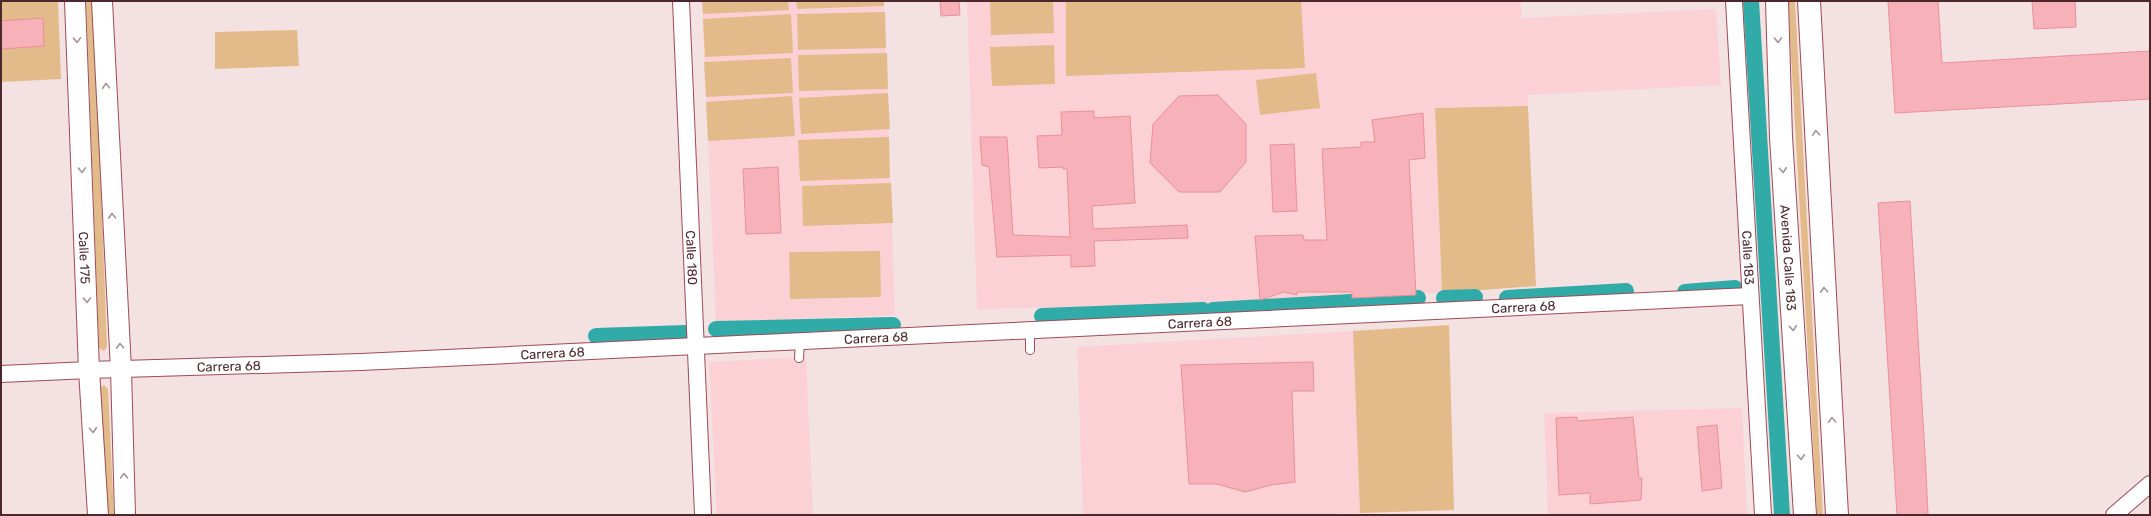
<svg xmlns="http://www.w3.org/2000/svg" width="2151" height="516" viewBox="0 0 2151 516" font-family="Rubik,sans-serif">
  <rect width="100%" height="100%" fill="#f4e1e2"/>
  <path fill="#fbd1d5" d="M702 1H884L895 315 716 322Z
    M967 1H1521L1522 18 1716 9 1721 85 1528 95V106L1435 108 1442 293 1213 305 977 309Z
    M1353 331 1360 513 1307 515H1083L1077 347Z
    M806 357 813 515H717L709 362Z
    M1742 408 1747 515H1548L1544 413Z"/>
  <path fill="#e3bb8b" d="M1 1H58L61 79 1 82Z
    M86 1H94L107 347 104 351 99 348Z
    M702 1H788L789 10 703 14Z
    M796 1H884V6L797 9Z
    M990 1H1053L1054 33 991 35Z
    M1066 1H1301L1305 68 1066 76Z
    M1788 1H1795L1823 515H1817Z
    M885 12 886 48 798 50 797 14Z
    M791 14 793 53 705 57 703 19Z
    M297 30 299 66 215 69V32Z
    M1054 45 1055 84 992 86 990 47Z
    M887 53 888 89 799 91 798 55Z
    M791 58 793 93 706 97 704 62Z
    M1316 73 1320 108 1260 115 1256 80Z
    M888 93 890 129 801 134 799 98Z
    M792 96 795 136 708 141 706 102Z
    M1528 106 1536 286 1442 293 1435 108Z
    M889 137 890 178 800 181 798 140Z
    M891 183 893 223 803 226 802 186Z
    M880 251 881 297 790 299 789 252Z
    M1449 325 1454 510 1360 513 1353 331Z
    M104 385 108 389 114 515H105L99 389Z"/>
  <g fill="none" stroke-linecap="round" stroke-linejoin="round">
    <path stroke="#31aba7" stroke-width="16" d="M1751 1 1782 515
      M1685 292 1735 288
      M1444 298 1475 297
      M1507 298 1626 291
      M1213 310 1418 298
      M1042 316 1203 310
      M716 329 893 325
      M596 336 686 333"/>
  </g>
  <path fill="#f7b1b8" stroke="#e9909b" d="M940 1H959L960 15 941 16Z
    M1888 1H1938L1942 63 2150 51V99L1895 113Z
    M2032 1H2075L2076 27 2034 29Z
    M43 18 44 46 1 49V21Z
    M1218 95 1246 124V162L1220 192H1179L1150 163 1153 124 1179 96Z
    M1094 111V118L1130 116 1135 203 1092 206 1093 229 1187 225 1188 238 1094 241 1095 266 1071 267V255L997 257 989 167 982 165 980 137H1007L1013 235 1070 237 1067 169H1063V167L1039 168 1037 136 1062 135 1061 112Z
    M1423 113 1425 158 1409 160 1416 295 1352 298V292H1297V295L1284 292 1260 300 1255 236 1303 235 1304 240H1327L1322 149 1361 147V142H1375L1372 120Z
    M1294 144 1297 211 1273 212 1270 145Z
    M778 167 781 233 746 234 743 169Z
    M1910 201 1926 471 1928 515H1897L1878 203Z
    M1313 362 1314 391H1292L1295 482 1271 485 1245 492 1217 484H1189L1181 365Z
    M1577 417V421L1633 417 1639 478H1642L1641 500 1590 504V493L1559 495 1556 418Z
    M1717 425 1722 488 1702 491 1697 427Z"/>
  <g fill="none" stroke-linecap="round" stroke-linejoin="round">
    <g stroke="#9c4b57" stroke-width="10">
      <path id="service" d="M1030 331V350
        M799 358 800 342"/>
    </g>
    <g stroke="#9c4b57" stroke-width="18">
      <g id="minor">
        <path id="s1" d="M681 1 703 515"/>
        <path id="s2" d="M1734 1 1763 515"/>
        <path id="s3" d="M1 374 89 370 361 362 1750 296"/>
        <path d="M2114 515 2150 484"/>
      </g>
    </g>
    <g stroke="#9c4b57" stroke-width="22">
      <g id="tertiary">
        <path id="s4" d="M75 1 89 370 98 515"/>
        <path d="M102 1 121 369 125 515"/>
      </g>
    </g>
    <g stroke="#9c4b57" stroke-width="24">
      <g id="primary">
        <path id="s5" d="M1777 1 1781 137 1805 515"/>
        <path d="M1809 1 1837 515"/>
      </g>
    </g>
    <use href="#service" stroke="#fff" stroke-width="8"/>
    <use href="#minor" stroke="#fff" stroke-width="16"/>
    <use href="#tertiary" stroke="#fff" stroke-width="20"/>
    <use href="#primary" stroke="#fff" stroke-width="22"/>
  </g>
  <defs><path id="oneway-chevron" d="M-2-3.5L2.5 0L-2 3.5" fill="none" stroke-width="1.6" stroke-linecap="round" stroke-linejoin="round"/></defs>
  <g stroke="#a69496">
    <use href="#oneway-chevron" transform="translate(77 40) rotate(88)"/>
    <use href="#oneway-chevron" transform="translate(1778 40) rotate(88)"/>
    <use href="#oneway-chevron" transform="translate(106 86) rotate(-93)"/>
    <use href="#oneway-chevron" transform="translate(1816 133) rotate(-93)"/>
    <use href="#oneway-chevron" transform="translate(82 170) rotate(88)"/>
    <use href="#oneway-chevron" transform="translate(1783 170) rotate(86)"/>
    <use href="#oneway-chevron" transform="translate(112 216) rotate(-93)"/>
    <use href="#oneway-chevron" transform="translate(1824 290) rotate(-93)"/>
    <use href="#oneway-chevron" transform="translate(87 300) rotate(88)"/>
    <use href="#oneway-chevron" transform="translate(1793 328) rotate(86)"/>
    <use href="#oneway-chevron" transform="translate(120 346) rotate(-93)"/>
    <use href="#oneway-chevron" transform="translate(1832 420) rotate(-93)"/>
    <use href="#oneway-chevron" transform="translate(93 430) rotate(86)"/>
    <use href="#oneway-chevron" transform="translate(1801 457) rotate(86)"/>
    <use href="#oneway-chevron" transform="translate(124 476) rotate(-92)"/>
  </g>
  <g text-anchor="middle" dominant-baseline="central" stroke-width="3" stroke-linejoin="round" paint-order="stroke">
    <g font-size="13" fill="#4c282d" stroke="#f3f3f3">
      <text stroke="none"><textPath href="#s4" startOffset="257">Calle 175</textPath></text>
      <text stroke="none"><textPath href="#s1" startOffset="257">Calle 180</textPath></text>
      <text stroke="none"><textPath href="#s2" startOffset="257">Calle 183</textPath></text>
      <text stroke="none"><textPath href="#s5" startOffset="257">Avenida Calle 183</textPath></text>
      <text stroke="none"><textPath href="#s3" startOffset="1524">Carrera 68</textPath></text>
      <text stroke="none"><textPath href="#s3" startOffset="1200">Carrera 68</textPath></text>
      <text stroke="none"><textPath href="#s3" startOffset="876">Carrera 68</textPath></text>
      <text stroke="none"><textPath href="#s3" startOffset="552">Carrera 68</textPath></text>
      <text stroke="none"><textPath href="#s3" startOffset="228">Carrera 68</textPath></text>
    </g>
  </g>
  <rect width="2151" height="516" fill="none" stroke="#4c282d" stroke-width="4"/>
</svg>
